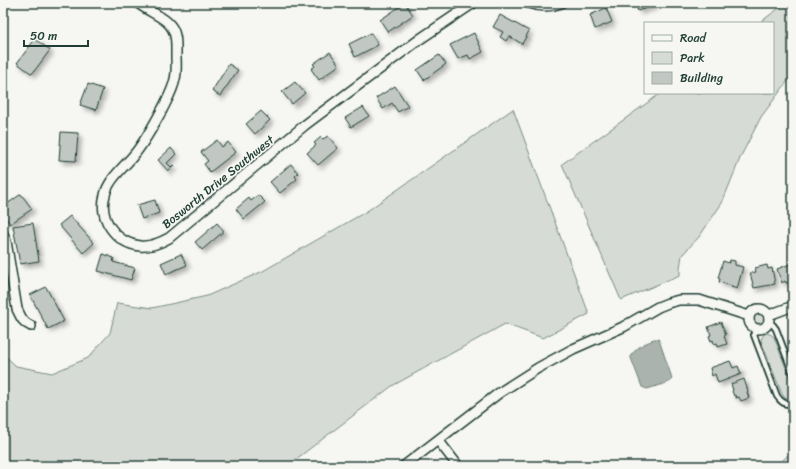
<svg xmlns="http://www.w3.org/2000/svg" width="796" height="469" viewBox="0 0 796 469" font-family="Sriracha,sans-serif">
  <defs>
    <filter id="shadow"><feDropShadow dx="3.5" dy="3.5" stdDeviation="2" flood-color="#0004"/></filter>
  </defs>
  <rect width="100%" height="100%" fill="#f6f6f2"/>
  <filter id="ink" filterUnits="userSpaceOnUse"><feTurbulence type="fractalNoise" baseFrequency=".025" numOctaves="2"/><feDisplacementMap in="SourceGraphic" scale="8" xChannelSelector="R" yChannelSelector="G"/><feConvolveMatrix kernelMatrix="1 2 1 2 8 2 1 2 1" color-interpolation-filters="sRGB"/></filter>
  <g filter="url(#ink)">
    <path fill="#d6dbd6" stroke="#7a8c85" d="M786 3H793V75L790 78 761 117 741 156 722 203 699 237 682 255 680 268V275L621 300 562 164 661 93H773V23H759Z
      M513 109 589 314 543 338 505 324 392 386 287 466H3V354L16 366 52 373 88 358 110 333 117 303 152 308 207 296 263 271 367 211Z
      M752 319a7 7 0 1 1 14 0a7 7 0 1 1-14 0Z
      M766 333 770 334 774 337 793 386V398L786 399 782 394 761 341 762 337Z
      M793 455V466H777L787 456Z"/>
    <path fill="#aab3ae" stroke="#72847d" d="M654 339H658L659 340 672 378 671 381 667 383 647 389 642 387 631 358V355C636 349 643 343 652 341L651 340Z"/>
    <path fill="#c1c8c3" stroke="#1f3d34" filter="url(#shadow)" d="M405 3 413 15 388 32 380 20Z
      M635 3H654L655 5 638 11Z
      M606 8 612 22 595 29 590 15Z
      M500 15 529 31 522 44 509 36 506 41 500 37 503 32 493 27Z
      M371 33 378 45 355 57 349 44Z
      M474 33 483 52 470 59 468 55 458 59 450 45Z
      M35 39 50 50 32 74 17 63Z
      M330 52 339 65 319 80 311 69 315 66 313 64Z
      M439 55 446 64 424 80 417 70Z
      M229 64 238 70 220 96 212 91Z
      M295 82 305 93 292 104 282 92Z
      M88 84 103 89 96 110 80 105Z
      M395 86 408 106 398 112 392 103 383 109 376 98Z
      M363 107 369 116 351 127 345 118Z
      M261 111 270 120 255 134 246 124Z
      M61 132 78 133 76 161 59 160Z
      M328 136 338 148 318 165 307 153 316 145 314 143 321 137 323 139Z
      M217 140 222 147 228 142 236 152 210 172 204 164 208 161 201 152Z
      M171 148 176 154 167 163 171 167 173 165 174 166 168 171 158 160Z
      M291 164 298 173 295 176 297 179 280 193 270 182Z
      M21 194 32 209 10 224 3 214V207Z
      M258 195 265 202 244 219 236 209 249 198 251 201Z
      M155 200 159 213 142 219 137 205Z
      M70 216 94 243 83 253 59 225Z
      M33 223 39 261 20 264 13 226Z
      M217 223 224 231 202 250 195 242Z
      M103 254 114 258 113 262 135 268 131 280 98 271Z
      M181 254 187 265 166 274 161 263Z
      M730 260 735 261V265L743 267 737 289 731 287 732 286 719 282 720 279 718 278 723 261 729 263Z
      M793 263V277L791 278 792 281 786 283 785 281 782 283 777 269Z
      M767 265 768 269 772 268 775 284 754 288 750 273 756 272 755 268Z
      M46 287 64 321 48 329 30 295Z
      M721 322 726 335 724 336 727 344 718 347 717 343 714 344 713 340 711 341 709 336 711 335 708 327Z
      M730 361 733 368 738 366 741 374 718 383 715 374 712 376 710 368Z
      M744 379 748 391 747 392 749 398 741 401 739 397 736 398 735 395 734 396 732 391 733 390 731 384Z"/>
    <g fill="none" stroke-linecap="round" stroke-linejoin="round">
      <g stroke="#1f3d34" stroke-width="8">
        <path id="lane" d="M769 323 773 325 776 329 793 374
          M755 329 754 332V335L777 396C781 402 786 406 793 403"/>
      </g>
      <g stroke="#1f3d34" stroke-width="12">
        <path id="street" d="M138 3C147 11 163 16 170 25 177 33 176 45 176 55 176 63 177 71 175 79 173 90 167 100 162 110 153 126 145 142 133 156 123 168 108 180 105 195 98 219 116 243 140 246 150 247 160 243 169 238L305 125 420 39 472 4
          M529 3C540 7 550 7 561 3
          M3 234 6 241 17 309C21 317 22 322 31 326
          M749 319a10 10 0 1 1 20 0a10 10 0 1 1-20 0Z
          M769 315 793 306
          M438 440 458 466
          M404 466 499 393 538 368 573 349 623 327 658 307 668 303 679 300H699L749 316"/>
      </g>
      <use href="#lane" stroke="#f6f6f2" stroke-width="4.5"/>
      <use href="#street" stroke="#f6f6f2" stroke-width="9"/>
    </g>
  </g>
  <g text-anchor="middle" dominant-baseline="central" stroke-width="3.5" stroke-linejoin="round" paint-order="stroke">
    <g font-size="12" fill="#1f3d34" stroke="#f6f6f2">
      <text transform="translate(218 182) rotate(-39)">Bosworth Drive Southwest</text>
    </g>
  </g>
  <rect width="796" height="469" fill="none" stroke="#f6f6f2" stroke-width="16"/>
  <rect x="8" y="8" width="780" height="453" fill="none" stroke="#1f3d34" stroke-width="1.5" filter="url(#ink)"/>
  <rect x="644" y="22" width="130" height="72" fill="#f6f6f2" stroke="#a0aca6"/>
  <rect x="652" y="35" width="20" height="6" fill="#f6f6f2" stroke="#a0aca6"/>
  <text x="680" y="42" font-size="12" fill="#1f3d34">Road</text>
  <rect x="652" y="52" width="20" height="12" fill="#d6dbd6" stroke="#a0aca6"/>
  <text x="680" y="62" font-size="12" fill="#1f3d34">Park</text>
  <rect x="652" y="72" width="20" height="12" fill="#c1c8c3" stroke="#a0aca6"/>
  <text x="680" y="82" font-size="12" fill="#1f3d34">Building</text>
  <path d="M24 40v6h64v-6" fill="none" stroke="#1f3d34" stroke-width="2"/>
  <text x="30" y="40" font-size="12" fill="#1f3d34" stroke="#f6f6f2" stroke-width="3" paint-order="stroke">50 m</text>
</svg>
